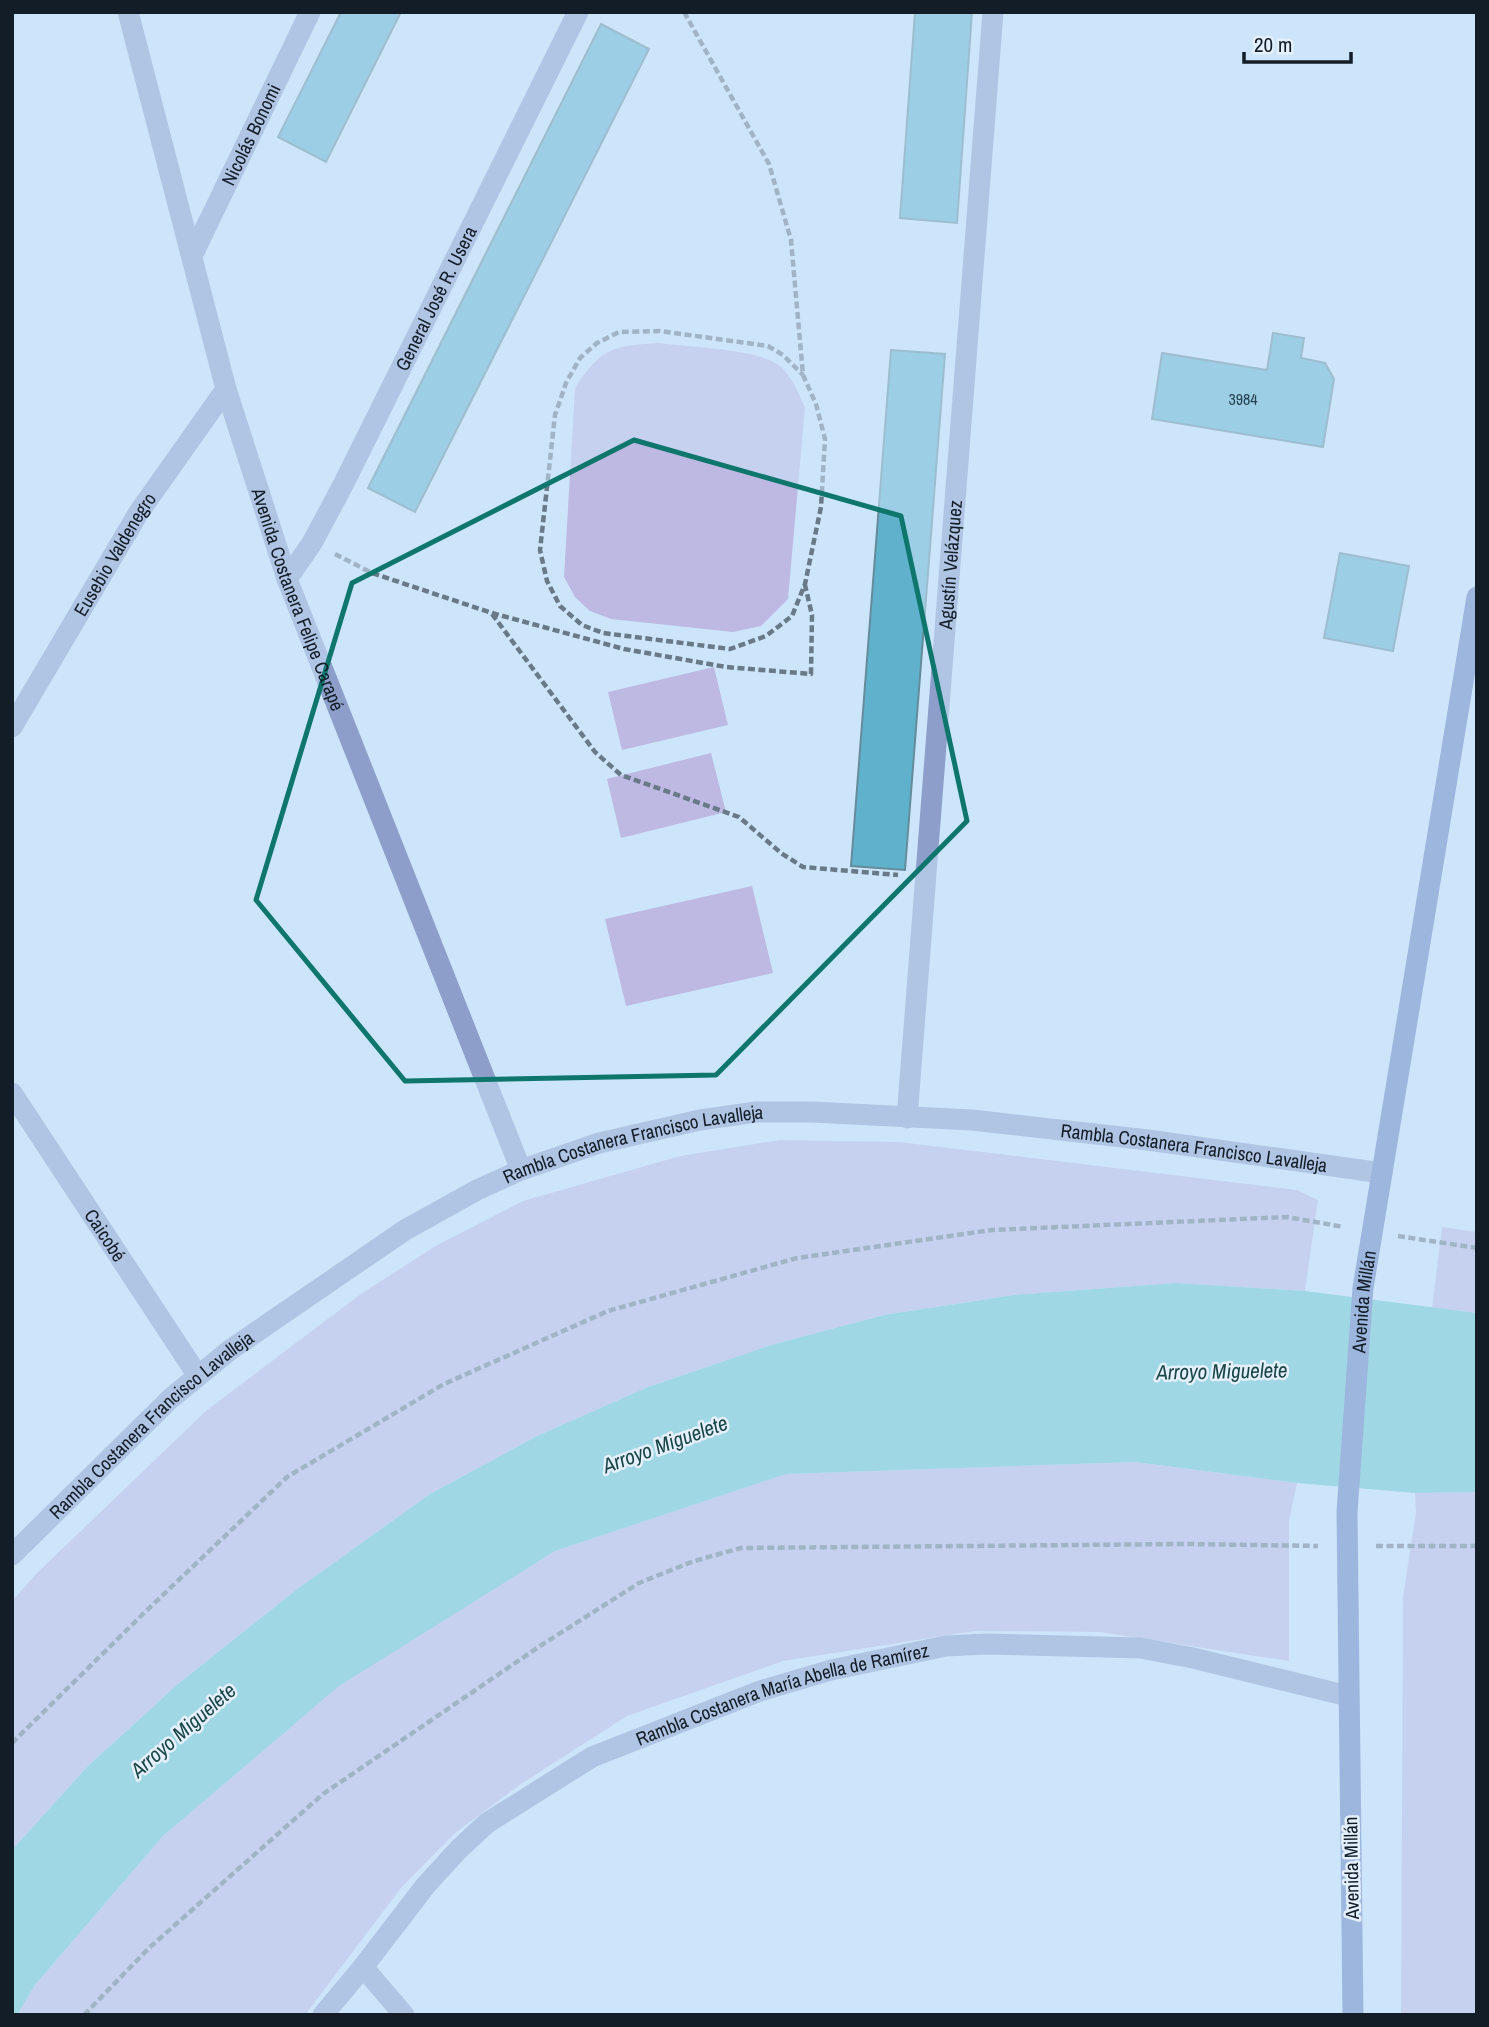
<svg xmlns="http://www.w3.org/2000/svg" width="1489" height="2027" viewBox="0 0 1489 2027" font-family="'Archivo Narrow',sans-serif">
  <rect width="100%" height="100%" fill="#cde5fa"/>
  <path fill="#bdb9e2" d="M659 343C687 347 761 349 780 366 793 378 798 392 805 408L788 599 761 626 733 632 611 619 590 611 575 597 564 577 575 388C602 347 612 346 659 343Z
    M714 667 728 725 622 750 608 692Z
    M711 753 726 812 621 838 607 779Z
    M752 886 773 973 626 1006 605 919Z
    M780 1140 899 1142 1297 1190 1318 1200 1305 1291 1176 1283 1014 1295 884 1315 771 1345 648 1387 537 1436 430 1494 296 1590 178 1684 88 1766 12 1850V1601L38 1572 207 1410 361 1294 437 1245 523 1201 680 1156Z
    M1442 1227 1477 1232V1313L1432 1308Z
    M1135 1462 1297 1483 1289 1521V1661L1099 1632 975 1631 783 1661 627 1716 521 1784 455 1833 401 1888 305 2015H17L35 1985 163 1836 339 1685 555 1551 785 1474Z
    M1477 1492V2015H1401L1403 1597 1416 1512 1415 1493Z"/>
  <path fill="#69c5ca" d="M1176 1283 1305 1291 1477 1313V1492L1415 1493 1297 1483 1135 1462 786 1474 555 1551 339 1686 163 1836 35 1985 17 2015H12V1850L88 1766 178 1684 296 1590 430 1494 537 1436 648 1387 771 1345 884 1315 1014 1295Z"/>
  <path fill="#60b1cc" stroke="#658c9b" stroke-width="2" d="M341 12H401L326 162 278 137Z
    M915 12H972L957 223 900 218Z
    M601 24 649 49 415 512 368 488Z
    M1273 333 1304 338 1301 358 1325 363 1334 379 1323 447 1152 419 1162 353 1267 370Z
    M891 350 945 354 905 870 851 866Z
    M1340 553 1409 566 1393 651 1324 638Z"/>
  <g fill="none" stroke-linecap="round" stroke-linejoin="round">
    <path stroke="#687988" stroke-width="4.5" stroke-dasharray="7 3.5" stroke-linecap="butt" d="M684 12 769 164 791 240 803 375 816 404 825 439 821 507 805 584 792 616 766 636 730 649 603 633 582 625 560 606 547 581 540 550 555 415 566 383 580 358 597 343 619 332 660 331 768 346 783 355 803 375
      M335 554 372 573 492 613 624 649 726 667 811 674 812 615 805 585
      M492 614 595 752 621 775 739 817 781 853 803 867 898 875
      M1398 1236 1477 1248
      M1376 1546H1477
      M12 1743 143 1614 287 1477 444 1384 608 1311 797 1258 992 1230 1287 1217 1344 1227
      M84 2015 149 1948 323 1794 540 1646 639 1583 694 1561 741 1548 1187 1544 1318 1546"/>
    <g stroke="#8c9ec9" stroke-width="21">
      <path id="s1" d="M128 12 226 389 287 579 521 1170"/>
      <path id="s2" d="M192 256 310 12"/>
      <path id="s3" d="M287 579 312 543 343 485 578 12"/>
      <path id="s4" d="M12 727 139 512 226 389"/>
      <path id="s5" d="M12 1093 198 1376"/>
      <path id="s6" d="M907 1118 993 12"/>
      <path id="s7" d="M12 1555 170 1399 230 1350 405 1230 477 1190 521 1170 599 1143 700 1120 756 1112H812L972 1120 1148 1140 1382 1173"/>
      <path d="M363 1967 404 2015"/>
      <path id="s8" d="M323 2015 363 1967 426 1885 459 1849 487 1823 592 1757 760 1691 831 1670 946 1646 986 1644 1140 1648 1193 1658 1348 1696"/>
    </g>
    <path stroke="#637cbb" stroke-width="21" id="s9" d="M1353 2015 1347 1512 1363 1288 1477 597"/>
  </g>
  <path d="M0 0H1489V2027H0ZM634 440 901 516 967 821 716 1075 405 1081 256 900 352 583Z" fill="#cde5fa" fill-opacity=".55" fill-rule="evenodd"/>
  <path fill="none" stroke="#0f766e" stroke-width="5" stroke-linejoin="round" d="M634 440 901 516 967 821 716 1075 405 1081 256 900 352 583Z"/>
  <g text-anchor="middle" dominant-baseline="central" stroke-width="5" stroke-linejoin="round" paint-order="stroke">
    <g font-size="16" fill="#264250">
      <text x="1243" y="399">3984</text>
    </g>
    <g font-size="19" fill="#121d27" stroke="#e4f0fb">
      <text stroke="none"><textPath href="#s2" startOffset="135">Nicolás Bonomi</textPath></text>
      <text stroke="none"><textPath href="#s3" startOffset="318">General José R. Usera</textPath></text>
      <text stroke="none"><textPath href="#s4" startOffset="201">Eusebio Valdenegro</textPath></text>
      <text stroke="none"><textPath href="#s6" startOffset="555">Agustín Velázquez</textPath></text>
      <text stroke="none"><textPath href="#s1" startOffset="612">Avenida Costanera Felipe Carapé</textPath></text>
      <text stroke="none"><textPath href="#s7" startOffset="758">Rambla Costanera Francisco Lavalleja</textPath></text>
      <text stroke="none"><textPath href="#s7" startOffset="1325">Rambla Costanera Francisco Lavalleja</textPath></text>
      <text stroke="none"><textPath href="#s5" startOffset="170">Caicobé</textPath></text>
      <text stroke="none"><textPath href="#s9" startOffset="714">Avenida Millán</textPath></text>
      <text stroke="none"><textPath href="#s7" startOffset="191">Rambla Costanera Francisco Lavalleja</textPath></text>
      <text stroke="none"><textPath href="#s8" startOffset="578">Rambla Costanera María Abella de Ramírez</textPath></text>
      <text transform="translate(1351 1868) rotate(-91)">Avenida Millán</text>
    </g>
    <g font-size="21" font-style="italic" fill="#1b4648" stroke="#e4f0fb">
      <text transform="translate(1222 1371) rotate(-1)">Arroyo Miguelete</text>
      <text transform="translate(665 1444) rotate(-20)">Arroyo Miguelete</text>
      <text transform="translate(183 1730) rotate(-41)">Arroyo Miguelete</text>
    </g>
  </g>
  <rect width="1489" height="2027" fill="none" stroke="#121d27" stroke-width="28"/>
  <path d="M1244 52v10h107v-10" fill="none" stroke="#121d27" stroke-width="3.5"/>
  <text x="1254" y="52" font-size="21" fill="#121d27" stroke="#e4f0fb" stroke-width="5" paint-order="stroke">20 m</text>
</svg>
